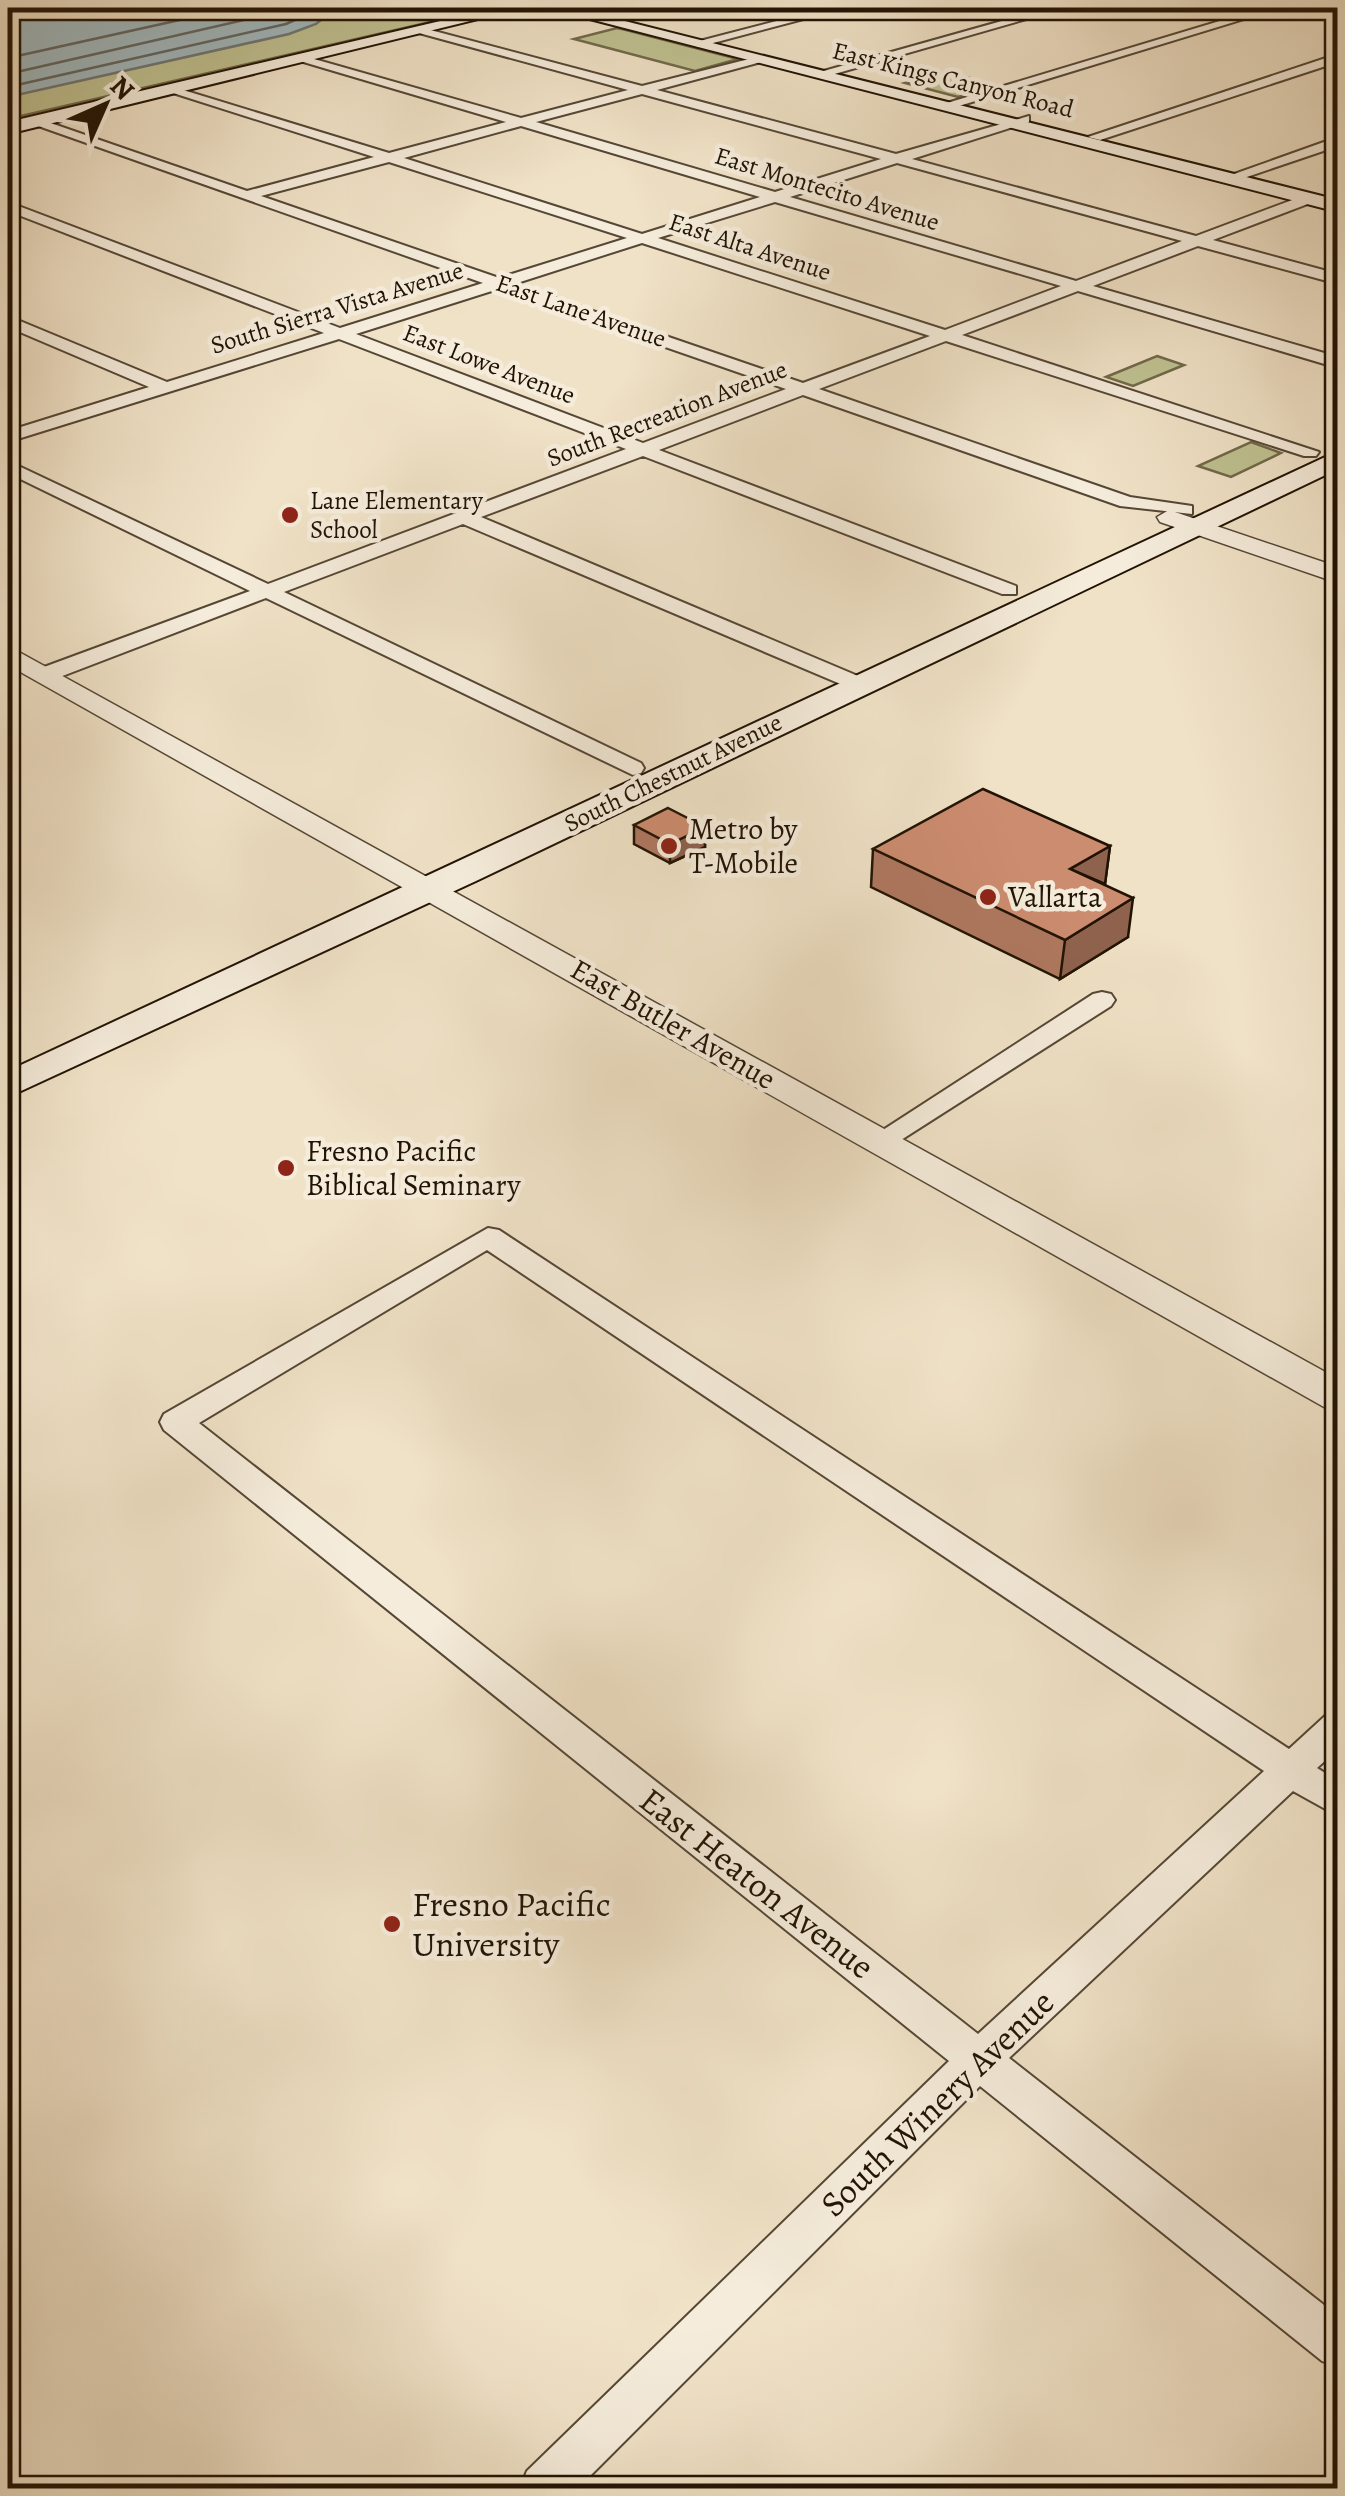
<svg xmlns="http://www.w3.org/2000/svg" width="1345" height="2496" viewBox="0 0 1345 2496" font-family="Alegreya,serif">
  <rect width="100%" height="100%" fill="#f0e2c7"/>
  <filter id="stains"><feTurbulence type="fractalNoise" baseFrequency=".002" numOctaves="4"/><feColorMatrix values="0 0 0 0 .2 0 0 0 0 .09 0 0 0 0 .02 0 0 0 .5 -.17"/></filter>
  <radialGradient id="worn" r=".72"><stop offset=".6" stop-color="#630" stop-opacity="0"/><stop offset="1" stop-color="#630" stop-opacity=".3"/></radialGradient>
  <path fill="#c0c292" stroke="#706a4b" stroke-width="2.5" d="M8 8H491L8 119Z
    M617 28 626 30 738 59 695 71 574 39Z
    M946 72 998 85 958 97 905 83Z
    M1157 356 1184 365 1133 386 1106 377Z
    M1251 442 1281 453 1231 477 1198 466Z"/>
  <path fill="#a1bac1" stroke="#6e7775" stroke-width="2.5" d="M8 8H333L334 10 316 24 289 34 8 97Z"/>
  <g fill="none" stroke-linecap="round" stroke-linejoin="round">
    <path stroke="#616662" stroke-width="2.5" d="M8 58 234 8
      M8 74 296 8
      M8 87 286 24 321 8"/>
    <g stroke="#554735" stroke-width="4">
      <path id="minor" d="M827 8H845L698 47 692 43Z
        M1048 8H1065L824 77 813 74Z
        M1263 8H1280L949 109 937 106Z
        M419 27 642 86 761 56V62L657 90 896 154 1029 116V122L912 159 1196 236 1303 196H1313V202L1213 240 1338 274V284L1198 246 1093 286 1338 357V368L1078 291 962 335 1319 452 1316 456H1304L946 341 819 389 1130 497 1192 506V514L1120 506 803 395 659 450 1016 586V594H1002L643 456 481 517 865 679 868 684 865 689 857 691 463 524 284 592 641 763 644 768 641 773 633 775 266 598 52 680H36L33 675 36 670 250 591 8 473V461L268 584 626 449 339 339 8 442V431L149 387 8 327V316L167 382 324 333 8 211V202L340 328 483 283 27 122 39 119 247 191 374 157 170 92V86L389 153 506 122 300 61V55L521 118 628 90 419 33ZM642 94 881 159 775 192 536 122ZM521 126 760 197 642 234 404 158ZM389 162 627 238 499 278 261 196ZM897 163 1182 241 1076 281 790 197ZM775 202 1061 286 945 330 658 238ZM642 243 930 336 803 383 514 284ZM498 289 786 389 643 443 356 334Z
        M1338 54V62L1100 140 1088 137Z
        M1338 137V146L1235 181 1223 178Z
        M1102 992 1111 994 1115 1000 1111 1006 890 1147H870L866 1141 1093 994Z
        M488 1228 499 1230 1289 1749 1325 1716 1338 1712V1749L1317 1768 1338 1781V1816L1293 1791 1009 2058 1338 2316V2367L1322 2361 980 2086 578 2488H520L527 2471 949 2061 164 1430 160 1422 164 1414ZM487 1250 1264 1771 978 2034 199 1423Z"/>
    </g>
    <g stroke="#554735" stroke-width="3">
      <path id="tertiary" d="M1169 510 1338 567V583L1160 522 1157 517Z
        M8 646 1338 1379V1410L1324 1407 8 665Z"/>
    </g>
    <g stroke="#211304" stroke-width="4">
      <path id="secondary" d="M496 8H523L8 134V122Z
        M547 8H573L1338 200V212Z
        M1338 451V469L476 881 8 1097V1071Z"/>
    </g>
    <use href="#minor" fill="#f5ecdb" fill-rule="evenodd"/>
    <use href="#tertiary" fill="#f5ecdb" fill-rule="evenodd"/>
    <use href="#secondary" fill="#f5ecdb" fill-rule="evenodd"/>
  </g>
  <path fill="#af7860" stroke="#211304" stroke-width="2.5" d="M634 825 705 827V847L670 863 634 844Z
    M1110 846 1105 884 1128 937 1060 979 871 887 873 849Z"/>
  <path fill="#8f624e" stroke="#211304" stroke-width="2.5" d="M705 827V847L670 863V844Z
    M1110 846 1105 884 1070 869Z
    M1133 898 1128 937 1060 979 1065 940Z"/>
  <path fill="#cc8c70" stroke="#211304" stroke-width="2.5" d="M983 789 1110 846 1070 869 1133 898 1065 940 873 849Z
    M668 808 705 827 670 844 634 825Z"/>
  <g fill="#8f2418" stroke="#f5ecdb" stroke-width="4">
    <circle cx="290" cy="515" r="10"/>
    <circle cx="669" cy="846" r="10"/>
    <circle cx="988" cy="897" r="10"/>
    <circle cx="286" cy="1168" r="10"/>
    <circle cx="392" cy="1924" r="10"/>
  </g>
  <g text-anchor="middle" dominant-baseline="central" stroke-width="9" stroke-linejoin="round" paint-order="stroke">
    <g font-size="25" fill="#211304" stroke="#f5ecdb">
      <text transform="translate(953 80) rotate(14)">East Kings Canyon Road</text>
      <text transform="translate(827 189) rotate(17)">East Montecito Avenue</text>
      <text transform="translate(750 247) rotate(18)">East Alta Avenue</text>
      <text transform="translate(337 308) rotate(-17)">South Sierra Vista Avenue</text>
      <text transform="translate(581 311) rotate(19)">East Lane Avenue</text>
      <text transform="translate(489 364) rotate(21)">East Lowe Avenue</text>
      <text transform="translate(667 414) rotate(-21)">South Recreation Avenue</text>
      <text transform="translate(673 773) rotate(-26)">South Chestnut Avenue</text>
    </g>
    <g font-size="25" fill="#211304" stroke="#f5ecdb" text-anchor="start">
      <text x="310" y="501">Lane Elementary<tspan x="310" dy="29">School</tspan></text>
    </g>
    <g font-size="30" fill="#211304" stroke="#f5ecdb" text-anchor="start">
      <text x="689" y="829">Metro by<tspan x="689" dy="34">T-Mobile</tspan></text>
      <text x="1008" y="897">Vallarta</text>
      <text x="306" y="1151">Fresno Pacific<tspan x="306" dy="34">Biblical Seminary</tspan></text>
    </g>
    <g font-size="30" fill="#211304" stroke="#f5ecdb">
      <text transform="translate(673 1024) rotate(30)">East Butler Avenue</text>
    </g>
    <g font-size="35" fill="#211304" stroke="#f5ecdb">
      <text transform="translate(757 1883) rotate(38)">East Heaton Avenue</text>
      <text transform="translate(937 2103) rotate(-44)">South Winery Avenue</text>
    </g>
    <g font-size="35" fill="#211304" stroke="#f5ecdb" text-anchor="start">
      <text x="412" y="1904">Fresno Pacific<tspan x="412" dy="40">University</tspan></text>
    </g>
  </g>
  <rect width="1345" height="2496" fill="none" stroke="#f0e2c7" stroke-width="40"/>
  <rect x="10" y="10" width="1325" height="2476" fill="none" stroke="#211304" stroke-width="5"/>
  <rect x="20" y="20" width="1305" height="2456" fill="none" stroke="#211304" stroke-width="2.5"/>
  <g transform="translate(105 105) rotate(45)" stroke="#f5ecdb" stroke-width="8" paint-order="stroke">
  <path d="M0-8L18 38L0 25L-18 38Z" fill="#211304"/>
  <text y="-15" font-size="28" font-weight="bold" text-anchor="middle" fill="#211304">N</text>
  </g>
  <rect width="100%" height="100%" filter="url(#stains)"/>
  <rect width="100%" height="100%" fill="url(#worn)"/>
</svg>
